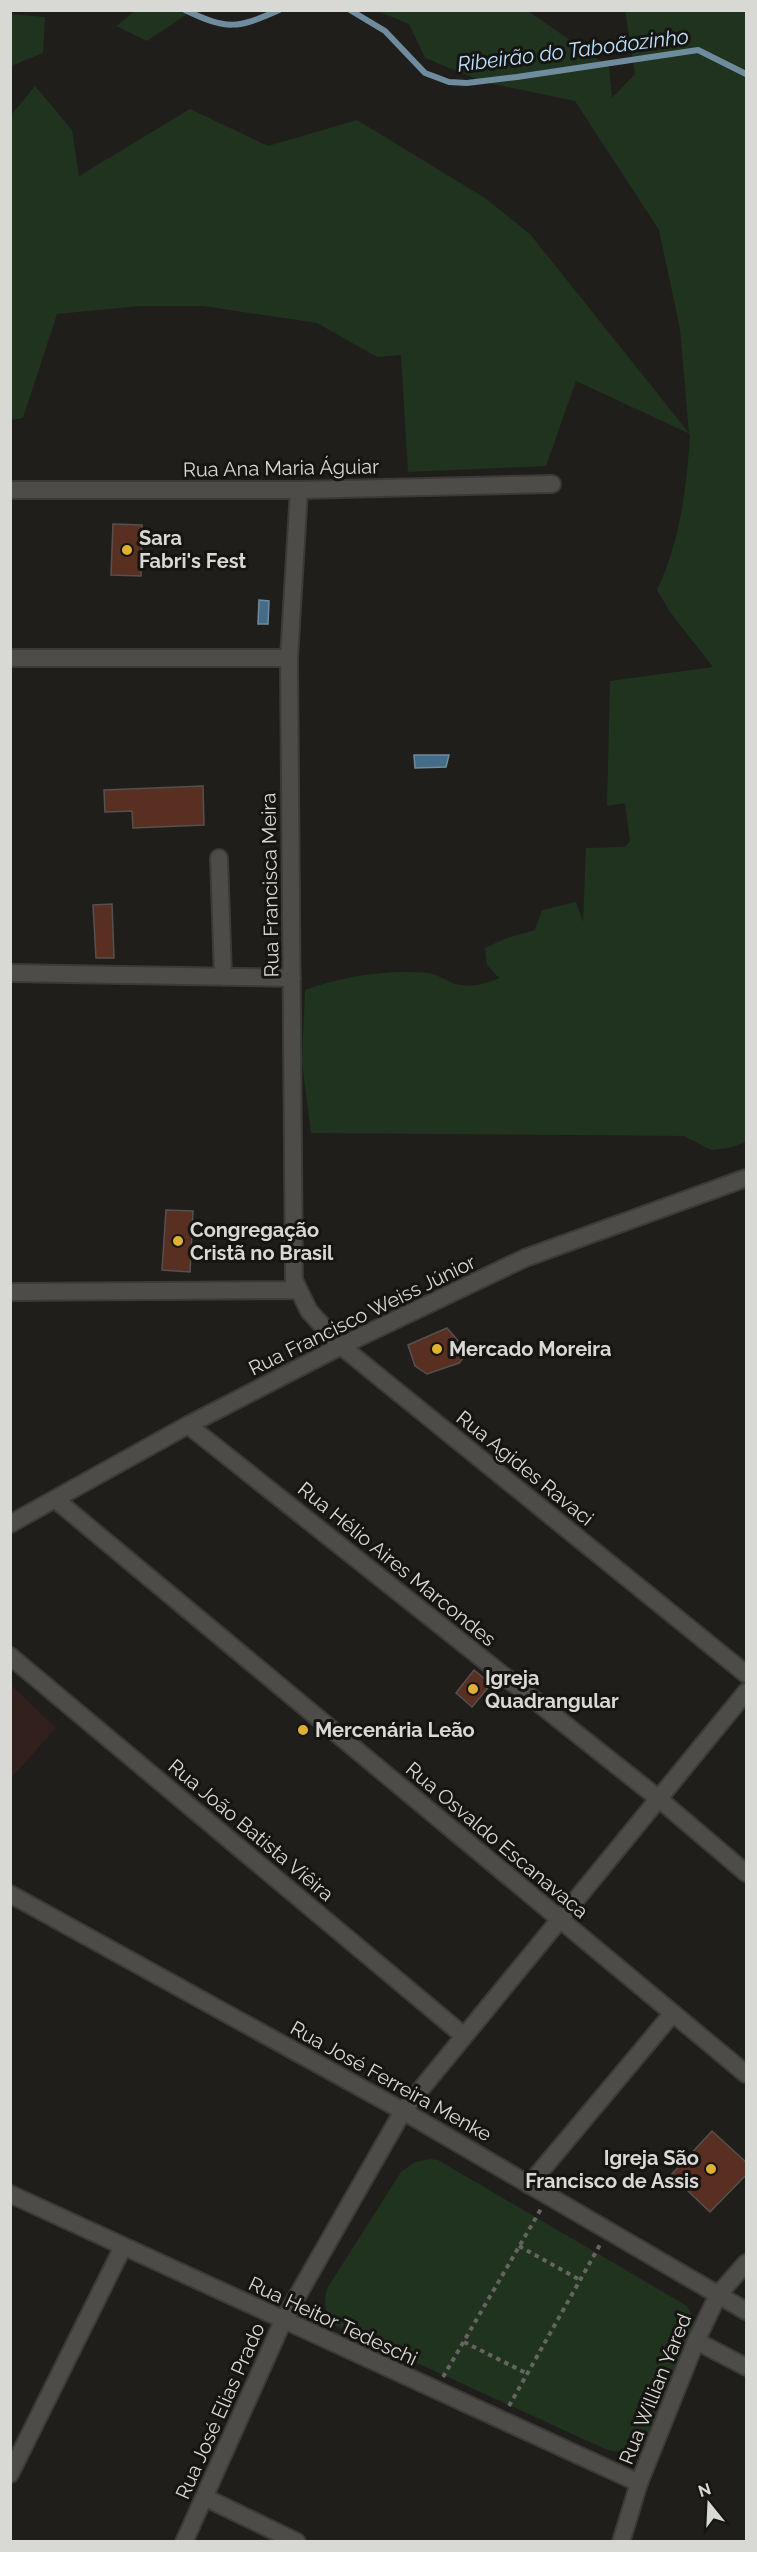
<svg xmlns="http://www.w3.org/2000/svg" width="757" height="2552" viewBox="0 0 757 2552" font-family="Raleway,sans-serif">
  <rect width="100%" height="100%" fill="#1f1e1b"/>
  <path fill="#32201c" d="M11 1685 56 1728 11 1778Z"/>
  <path fill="#20331f" d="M135 11V10L192 11 147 41 116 26Z
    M377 11H528L609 67 612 98 635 74 625 11H746V1142L729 1148 711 1150 684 1136 311 1133 302 1062 305 990C342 976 389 969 429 973 436 974 443 979 450 982 467 989 484 985 499 978L487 965 485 948 504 939 535 930 542 910 576 902 583 922 586 848 625 847 630 841 625 803 607 806 610 681 713 667 670 612 657 590C680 542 687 486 690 434L576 381 546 466 408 472 401 355 377 357 317 323 203 306H141L57 314 23 418 11 420V115L35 86 72 130 79 176 190 109 268 146 357 120 485 198 530 234 689 433 680 329 659 230 575 101 484 82 425 58 409 24Z
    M10 14 45 17 43 53 11 66Z
    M430 2159 438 2160 687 2306 694 2320V2328L647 2441C634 2452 620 2454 605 2449L334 2325C324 2313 323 2301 328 2287L401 2172 415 2162Z"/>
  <path fill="#426c87" stroke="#6f8c9e" stroke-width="1.5" d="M259 600 269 601 268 624H258Z
    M414 755H449L446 767 415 768Z"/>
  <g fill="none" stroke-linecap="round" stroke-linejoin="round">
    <path stroke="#6f8c9e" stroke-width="6" d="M185 10C227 30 237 29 279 10
      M350 10 385 31 425 73 449 82 467 83 517 77 698 50 746 74"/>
  </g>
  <path fill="#582f21" stroke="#55514f" stroke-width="1.5" d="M113 524 142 525 141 576 111 575Z
    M203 786 204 825 133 828 132 811 105 812 104 790Z
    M112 904 114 958H96L93 905Z
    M166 1210 193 1211 190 1272 162 1270Z
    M447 1328 468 1352 459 1363 427 1374 415 1366 408 1345Z
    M474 1670 491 1684 472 1707 456 1693Z
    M712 2131 747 2163V2174L710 2212 671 2175Z"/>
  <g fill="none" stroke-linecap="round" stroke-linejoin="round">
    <g stroke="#3b3a38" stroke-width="20">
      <path id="minor" d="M10 490H299L552 484
        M299 490 289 658 294 1280 309 1311 341 1346 746 1674
        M10 658H289
        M219 858 223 977
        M10 973 292 978
        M10 1292 299 1290
        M188 1425 659 1799 746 1873
        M56 1500 746 2074
        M10 1524 188 1425 341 1346 525 1258 746 1178
        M10 1656 464 2036
        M10 1894 403 2111 746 2311
        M529 2185 673 2013
        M10 2194 639 2483
        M696 2341 746 2367
        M10 2474 123 2247
        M206 2498 297 2542
        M184 2542 283 2321 403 2111 746 1692
        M621 2542 639 2483 696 2341 718 2295 746 2263"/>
    </g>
    <path stroke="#656461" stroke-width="4" stroke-dasharray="4.5 4.5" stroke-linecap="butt" d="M519 2246 580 2280
      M464 2342 528 2374
      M443 2377 541 2209
      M509 2406 601 2243"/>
    <use href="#minor" stroke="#4d4c49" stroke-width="16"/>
  </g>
  <g fill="#dfb034" stroke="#161512" stroke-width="2">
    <circle cx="127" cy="550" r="6"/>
    <circle cx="178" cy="1241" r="6"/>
    <circle cx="437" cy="1349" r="6"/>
    <circle cx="473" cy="1689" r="6"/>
    <circle cx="303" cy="1730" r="6"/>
    <circle cx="711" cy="2169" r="6"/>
  </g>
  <g text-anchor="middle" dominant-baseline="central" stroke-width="6" stroke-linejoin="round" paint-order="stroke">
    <g font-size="20" fill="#d8d8d5" stroke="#161512">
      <text transform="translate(281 468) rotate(-1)">Rua Ana Maria Águiar</text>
      <text transform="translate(270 885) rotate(-91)">Rua Francisca Meira</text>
      <text transform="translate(362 1315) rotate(-26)">Rua Francisco Weiss Júnior</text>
      <text transform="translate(525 1468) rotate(39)">Rua Agides Ravaci</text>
      <text transform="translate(397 1564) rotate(39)">Rua Hélio Aires Marcondes</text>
      <text transform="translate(251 1830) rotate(40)">Rua João Batista Viêira</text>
      <text transform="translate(497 1840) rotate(40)">Rua Osvaldo Escanavaca</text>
      <text transform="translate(391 2081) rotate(29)">Rua José Ferreira Menke</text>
      <text transform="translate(333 2321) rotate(25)">Rua Heitor Tedeschi</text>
      <text transform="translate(655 2389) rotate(-68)">Rua Willian Yared</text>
      <text transform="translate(220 2411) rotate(-66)">Rua José Elias Prado</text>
    </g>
    <g font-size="20" font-weight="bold" fill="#d8d8d5" stroke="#161512" text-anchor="start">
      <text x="139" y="538">Sara<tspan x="139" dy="23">Fabri's Fest</tspan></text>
      <text x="190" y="1230">Congregação<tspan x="190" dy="23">Cristã no Brasil</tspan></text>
      <text x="449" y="1349">Mercado Moreira</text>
      <text x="485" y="1678">Igreja<tspan x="485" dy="23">Quadrangular</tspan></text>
      <text x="315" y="1730">Mercenária Leão</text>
      <text x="699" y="2158" text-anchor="end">Igreja São<tspan x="699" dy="23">Francisco de Assis</tspan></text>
    </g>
    <g font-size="21" font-style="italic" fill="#bbe3ff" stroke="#161512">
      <text transform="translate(573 50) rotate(-7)">Ribeirão do Taboãozinho</text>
    </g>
  </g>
  <rect width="757" height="2552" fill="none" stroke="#d8d8d5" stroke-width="24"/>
  <g transform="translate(709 2504) rotate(342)" stroke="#161512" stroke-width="4.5" paint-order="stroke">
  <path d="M0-4.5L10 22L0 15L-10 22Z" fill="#d8d8d5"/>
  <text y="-9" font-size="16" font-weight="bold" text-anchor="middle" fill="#d8d8d5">N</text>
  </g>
</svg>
